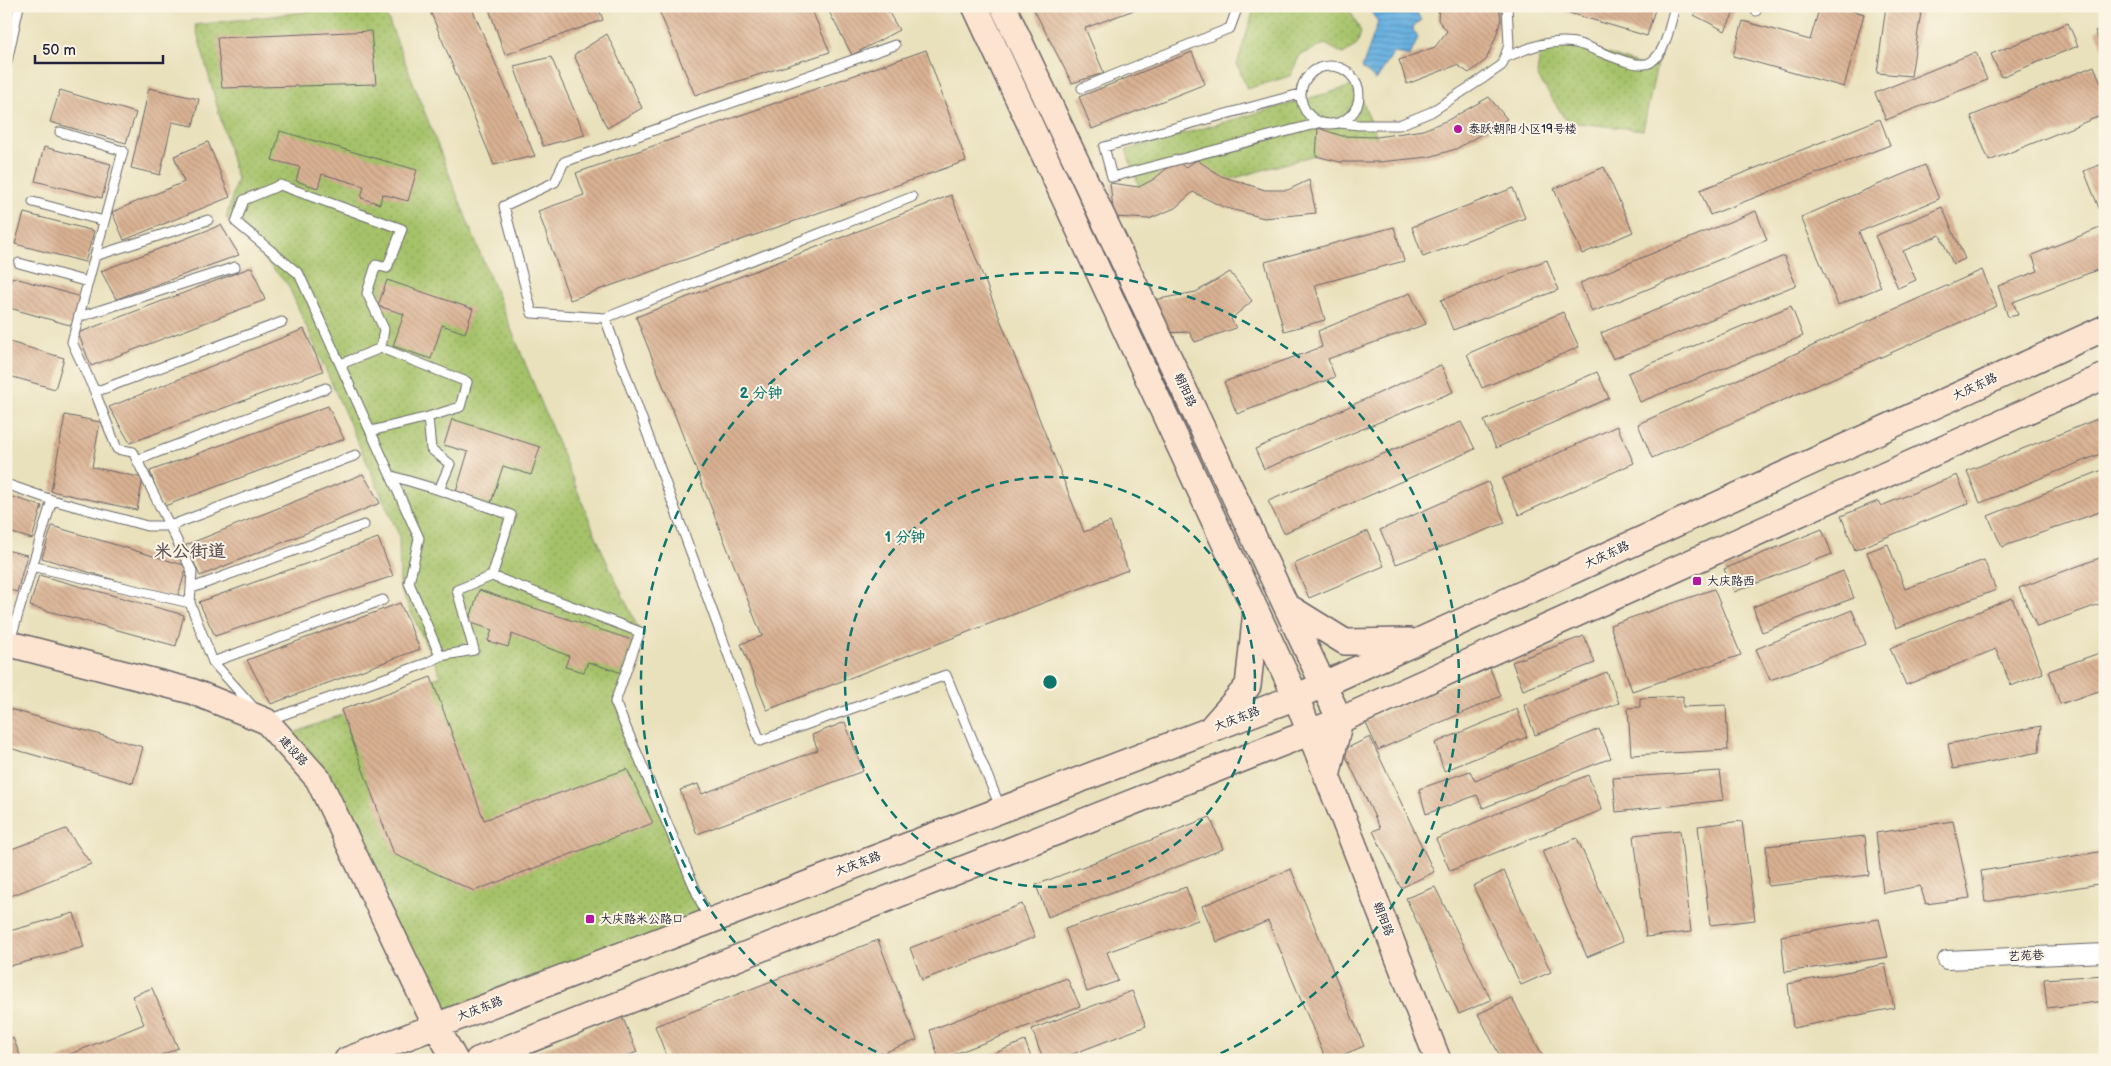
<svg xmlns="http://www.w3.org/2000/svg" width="2111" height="1066" viewBox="0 0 2111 1066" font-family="'Balsamiq Sans','LXGW WenKai TC',sans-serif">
  <defs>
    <pattern id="green-dots" width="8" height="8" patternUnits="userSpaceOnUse" patternTransform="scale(1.25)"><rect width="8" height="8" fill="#a5c269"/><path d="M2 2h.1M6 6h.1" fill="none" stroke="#8ea65c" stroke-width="1.8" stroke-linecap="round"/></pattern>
    <pattern id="water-rules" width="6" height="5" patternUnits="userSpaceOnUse" patternTransform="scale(1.25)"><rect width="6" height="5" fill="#69b1e1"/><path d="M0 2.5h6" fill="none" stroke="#5690b8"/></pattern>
    <pattern id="building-back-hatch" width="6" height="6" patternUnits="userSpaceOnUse" patternTransform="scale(1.25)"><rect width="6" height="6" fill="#d9b192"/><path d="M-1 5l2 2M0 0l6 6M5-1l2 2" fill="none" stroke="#ba987f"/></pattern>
  </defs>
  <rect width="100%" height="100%" fill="#fcf5e5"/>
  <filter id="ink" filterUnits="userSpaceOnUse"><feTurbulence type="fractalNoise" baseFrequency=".02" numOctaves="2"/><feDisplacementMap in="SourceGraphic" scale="10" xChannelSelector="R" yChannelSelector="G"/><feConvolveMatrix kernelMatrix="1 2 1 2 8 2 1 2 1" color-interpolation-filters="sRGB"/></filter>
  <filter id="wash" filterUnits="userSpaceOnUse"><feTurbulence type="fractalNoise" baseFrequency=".0096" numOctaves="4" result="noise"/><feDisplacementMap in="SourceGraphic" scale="20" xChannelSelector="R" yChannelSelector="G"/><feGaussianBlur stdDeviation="1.12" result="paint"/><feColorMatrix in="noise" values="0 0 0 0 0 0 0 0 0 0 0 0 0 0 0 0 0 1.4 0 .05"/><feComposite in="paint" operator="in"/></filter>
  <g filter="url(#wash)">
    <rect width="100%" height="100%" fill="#e9e1bc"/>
    <path fill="url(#green-dots)" stroke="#647252" d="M356 6H383L482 258 605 558 640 632 615 702 709 921 436 1026 318 779 281 738 441 676 400 589 399 535 288 285 226 218 237 179 195 25Z
      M1255 6H1348L1361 32 1357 45 1343 54 1325 44 1300 55 1290 76 1247 89 1237 64Z
      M1541 43H1575L1640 65 1658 60 1643 130 1567 122 1537 75Z
      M1356 85 1377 137 1145 204 1126 150Z"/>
    <path fill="url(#water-rules)" stroke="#466a8e" d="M1367 6H1421L1417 12 1421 21 1414 25 1413 30 1418 38 1410 56 1394 53 1376 80 1362 68 1378 22Z"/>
    <g id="blocks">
      <path fill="url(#building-back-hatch)" d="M428 6H471L535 156 494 165Z
        M488 6H598L603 20 505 55Z
        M657 6H810L830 52 695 95Z
        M826 6H885L899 30 852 55Z
        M1032 6H1145L1085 28 1104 73 1072 83Z
        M1439 6H1499L1501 20 1495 39 1486 60 1469 73 1457 65 1407 84 1399 60 1435 47 1447 31 1438 20Z
        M1546 6H1656L1647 36Z
        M1699 6H1737L1725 31 1694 15Z
        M1820 6H1836L1864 14 1844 87 1733 56 1743 21 1810 40Z
        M1886 6H1922L1911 76 1877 73Z
        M2068 23 2078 46 2001 77 1991 54Z
        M2105 27V54L2095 31Z
        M371 31 376 84 222 88 217 38Z
        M607 34 642 108 607 128 574 55Z
        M926 50 966 161 570 300 538 211 584 195 576 173Z
        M1192 52 1205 84 1092 129 1079 97Z
        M1976 52 1987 80 1886 120 1875 93Z
        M551 57 585 135 543 146 514 66Z
        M2094 66 2105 93V114L1989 161 1971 116Z
        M149 88 199 99 193 126 172 122 160 175 131 168Z
        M60 90 136 113 126 143 50 122Z
        M1489 97 1507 119 1456 149 1429 157 1379 162H1340L1316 156 1318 128 1342 136 1377 137 1423 130 1448 120Z
        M1880 119 1890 145 1710 215 1700 190Z
        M280 131 417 170 408 201 382 194 380 204 361 198 364 186 322 174 318 188 296 181 300 167 272 160Z
        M208 142 230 197 124 240 112 212 184 182 174 156Z
        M44 147 111 164 102 198 35 181Z
        M1177 160 1185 168 1197 160 1221 176 1265 190H1288L1309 180 1316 213 1264 218 1223 207 1193 192 1175 208 1149 219 1114 217 1110 183 1139 187 1154 179Z
        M2105 163V212L2101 213 2084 171Z
        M1925 165 1939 199 1859 232 1881 287 1838 305 1801 217Z
        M1604 167 1633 232 1582 254 1554 189Z
        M1513 188 1525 218 1423 257 1412 227Z
        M951 195 1084 532 1110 522 1128 570 767 710 741 644 762 636 636 317Z
        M1942 207 1965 259 1953 264 1940 235 1903 251 1916 280 1898 288 1875 236Z
        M1756 211 1767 240 1592 312 1580 283Z
        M24 213 94 231 85 262 15 244Z
        M221 225 239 255 116 299 101 271Z
        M2105 226V267L2013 302 2018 315 2008 317 1998 286 2038 271 2032 255Z
        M1394 227 1404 261 1315 285 1325 320 1284 331 1265 262Z
        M1784 256 1796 285 1613 359 1601 333Z
        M1547 260 1558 290 1453 330 1441 300Z
        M252 267 265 300 91 366 78 333Z
        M1982 270 1997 306 1652 458 1638 424Z
        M1230 272 1252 301 1231 319 1236 328 1195 342 1189 332 1158 333 1154 300 1196 292Z
        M12 277 81 297 73 326 6 307V298Z
        M387 280 473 309 465 333 442 325 431 359 393 346 404 314 378 306Z
        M1410 293 1426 324 1328 359 1335 377 1237 414 1224 382 1322 347 1318 331Z
        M1791 306 1803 336 1640 402 1628 373Z
        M1563 312 1579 347 1482 388 1467 354Z
        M304 329 323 371 130 443 109 407Z
        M6 341 64 358 55 389 6 375Z
        M1441 365 1453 392 1264 469 1255 449Z
        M1597 372 1609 398 1496 448 1484 421Z
        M328 406 344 439 162 507 150 471Z
        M65 415 100 422 92 467 143 478 137 510 51 491Z
        M2105 416V452L1980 503 1967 471Z
        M452 419 540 447 531 475 503 466 491 503 456 492 468 452 444 445Z
        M1461 422 1475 449 1284 533 1268 501Z
        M1617 426 1634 463 1519 515 1502 479Z
        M2105 469V510L2002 547 1988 516Z
        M363 474 380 503 200 576 186 545Z
        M1957 475 1969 503 1855 550 1841 516 1878 501 1881 506Z
        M1488 482 1505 523 1396 564 1380 530Z
        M6 495 42 506 32 539 6 531Z
        M52 526 187 566 177 599 42 558Z
        M1822 529 1832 554 1734 592 1724 569Z
        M1368 531 1384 566 1309 598 1294 564Z
        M378 538 393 576 215 636 199 602Z
        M1888 544 1905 589 1984 560 1996 590 1896 628 1867 552Z
        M6 550 27 555 17 592 6 589Z
        M2105 556V602L2037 627 2019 588Z
        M1843 571 1854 598 1762 632 1753 607Z
        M39 575 184 615 176 646 30 606Z
        M1714 589 1741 655 1632 691 1610 625Z
        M479 590 632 640 622 673 588 662 584 672 565 667 569 656 512 634 508 647 488 641 492 630 469 622Z
        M2012 598 2043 673 2011 686 1996 649 1906 685 1890 648Z
        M400 603 420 649 271 704 247 660Z
        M1852 610 1866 644 1770 680 1756 649Z
        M1584 636 1595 663 1523 690 1512 662Z
        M2105 651V689L2060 704 2049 671Z
        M1490 668 1501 696 1378 750 1365 721Z
        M1607 672 1619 703 1535 735 1524 705Z
        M431 677 484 820 627 769 653 823 474 891 394 854 341 710Z
        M1683 696V707L1726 705 1728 750 1631 755 1628 708 1640 707V698Z
        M6 708 143 747 133 783 6 747Z
        M1517 709 1527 737 1444 771 1435 743Z
        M845 722 863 771 697 834 680 790 698 784 702 794 818 750 812 735Z
        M2041 726 2039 752 1953 769 1948 744Z
        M1599 729 1611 758 1483 808 1477 795 1426 814 1419 789 1470 771 1475 781Z
        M1370 737 1434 872 1401 888 1373 831 1380 828 1343 750Z
        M1720 771 1724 800 1616 812 1613 778Z
        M1588 775 1602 810 1450 871 1436 839Z
        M1210 817 1223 849 1048 917 1036 885Z
        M1742 821 1755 920 1710 925 1698 826Z
        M1953 821 1970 898 1926 904 1920 886 1883 893 1876 833Z
        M66 829 91 864 6 898V851Z
        M1680 830 1691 932 1646 937 1634 835Z
        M1865 836 1869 875 1768 886 1766 846Z
        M1577 838 1623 942 1587 957 1542 851Z
        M2105 851V883L1985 902 1981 871Z
        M1291 869 1364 1046 1331 1060H1326L1268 921 1217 942 1202 906Z
        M1504 871 1551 972 1521 985 1473 886Z
        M1186 887 1198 920 1107 952 1118 981 1087 992 1065 929Z
        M1435 887 1491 1000 1459 1014 1406 898Z
        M1022 904 1035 937 922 980 910 948Z
        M74 913 84 947 6 967V932Z
        M1879 919 1888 957 1785 972 1781 936Z
        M878 940 917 1040 864 1060H668L655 1026Z
        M1885 964 1894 1008 1793 1028 1788 984Z
        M2105 975V1001L2047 1008 2044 979Z
        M1067 978 1080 1006 939 1060 930 1030Z
        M152 988 178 1048 150 1060H56L144 1024 132 996Z
        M1132 991 1146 1026 1057 1060H1043L1032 1029Z
        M1511 998 1516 1006 1545 1060H1502L1478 1014Z
        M622 1016 637 1052 618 1060H527L526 1056Z
        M13 1038 22 1060H6V1041Z
        M1025 1041 1032 1060H977Z"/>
    </g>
  </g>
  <g filter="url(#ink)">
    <use href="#blocks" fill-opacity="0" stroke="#686568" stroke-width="1"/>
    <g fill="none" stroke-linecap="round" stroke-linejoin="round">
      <g stroke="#686568" stroke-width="11">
        <path id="lane" d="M1756 11 1758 6
          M1504 58C1528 48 1548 39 1575 43 1593 46 1636 72 1651 62 1667 51 1670 23 1675 6
          M1301 95a29 29 0 1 1 58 0a29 29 0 1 1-58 0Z
          M6 66 19 6
          M1082 88 1230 28 1238 6
          M1300 94 1104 147 1112 177 1319 123
          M1339 123 1359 125H1399L1431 112 1482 79 1502 65 1509 45 1507 6
          M60 132 123 151 72 342 95 392
          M912 197 605 318 760 741 946 675 1001 809
          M33 202 104 221
          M95 256 208 220
          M19 263 88 282
          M79 317 235 267
          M605 318 532 313 504 206 555 182 564 162 895 45
          M341 364 381 348
          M371 431 428 417
          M137 460 326 388
          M392 476 439 490
          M6 484 52 500 10 641
          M52 500 147 526H170L356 455
          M32 566 190 603
          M192 588 364 525
          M440 656 474 650 457 590 492 576
          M213 662 383 600
          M254 708 213 662 190 603 192 571 133 452 117 449 95 392 282 322
          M268 720 427 663 440 656 409 583 419 538 299 274 236 222 244 200 280 185 402 229 387 268 376 265 367 293 384 329 381 348 467 382 460 407 428 417 431 449 450 464 439 490 511 515 492 576 640 632 615 702 709 921"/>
      </g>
      <g stroke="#686568" stroke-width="20">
        <path id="street" d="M1947 960 2105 953"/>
      </g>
      <g stroke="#686568" stroke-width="28">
        <path id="secondary" d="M975 6 1296 697 1438 1060
          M1003 6 1340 720 1327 777
          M1287 606 1345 642 1409 641
          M6 643 191 691 266 721 318 779 436 1026 455 1060
          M1212 727 1248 686 1256 611
          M347 1060 1296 697 2105 328
          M478 1060 1336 722 2105 376"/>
      </g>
      <use href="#lane" stroke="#fff" stroke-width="9"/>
      <use href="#street" stroke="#fff" stroke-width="18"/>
      <use href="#secondary" stroke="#fde4d1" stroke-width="25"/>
    </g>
  </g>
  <g fill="none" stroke="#0f766e" stroke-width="2.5" stroke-dasharray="9 6">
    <circle cx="1050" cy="682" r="205"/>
    <path d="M890 1058A409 409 0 1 1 1210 1058"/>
  </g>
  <g fill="#b5179e" stroke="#fcf5e5" stroke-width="2">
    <circle cx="1458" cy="129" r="5"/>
    <rect x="1692" y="576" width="10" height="10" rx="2.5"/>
    <rect x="585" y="914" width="10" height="10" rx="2.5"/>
  </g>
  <g text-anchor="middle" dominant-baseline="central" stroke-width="4" stroke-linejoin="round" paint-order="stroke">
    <g font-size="12" fill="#22223b" stroke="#fcf5e5" text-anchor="start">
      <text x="1468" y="129">泰跃·朝阳小区19号楼</text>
      <text x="1707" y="581">大庆路西</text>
      <text x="600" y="919">大庆路米公路口</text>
    </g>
    <g font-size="12" fill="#22223b" stroke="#fcf5e5">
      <text transform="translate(1975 387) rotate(-25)">大庆东路</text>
      <text transform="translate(1185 390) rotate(65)">朝阳路</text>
      <text transform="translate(1607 555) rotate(-25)">大庆东路</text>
      <text transform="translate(1237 719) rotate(-21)">大庆东路</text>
      <text transform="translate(293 751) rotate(47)">建设路</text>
      <text transform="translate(858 864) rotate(-21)">大庆东路</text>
      <text transform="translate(1383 919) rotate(69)">朝阳路</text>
      <text transform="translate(2026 956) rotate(-2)">艺苑巷</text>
      <text transform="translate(480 1009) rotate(-21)">大庆东路</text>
    </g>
    <g font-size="18" font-weight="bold" fill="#625459" stroke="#fcf5e5">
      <text x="190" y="551">米公街道</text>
    </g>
  </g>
  <circle cx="1050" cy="682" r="8" fill="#0f766e" stroke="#fcf5e5" stroke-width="2.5"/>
  <g font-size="15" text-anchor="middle" font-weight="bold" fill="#0f766e" stroke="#fcf5e5" stroke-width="4" stroke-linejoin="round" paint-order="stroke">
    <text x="761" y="398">2 分钟</text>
    <text x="905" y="542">1 分钟</text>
  </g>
  <rect width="2111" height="1066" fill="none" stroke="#fcf5e5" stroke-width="25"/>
  <path d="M35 55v8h128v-8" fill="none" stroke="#22223b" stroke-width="2.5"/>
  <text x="42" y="55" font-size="15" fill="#22223b" stroke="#fcf5e5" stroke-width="4" paint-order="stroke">50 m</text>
</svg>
